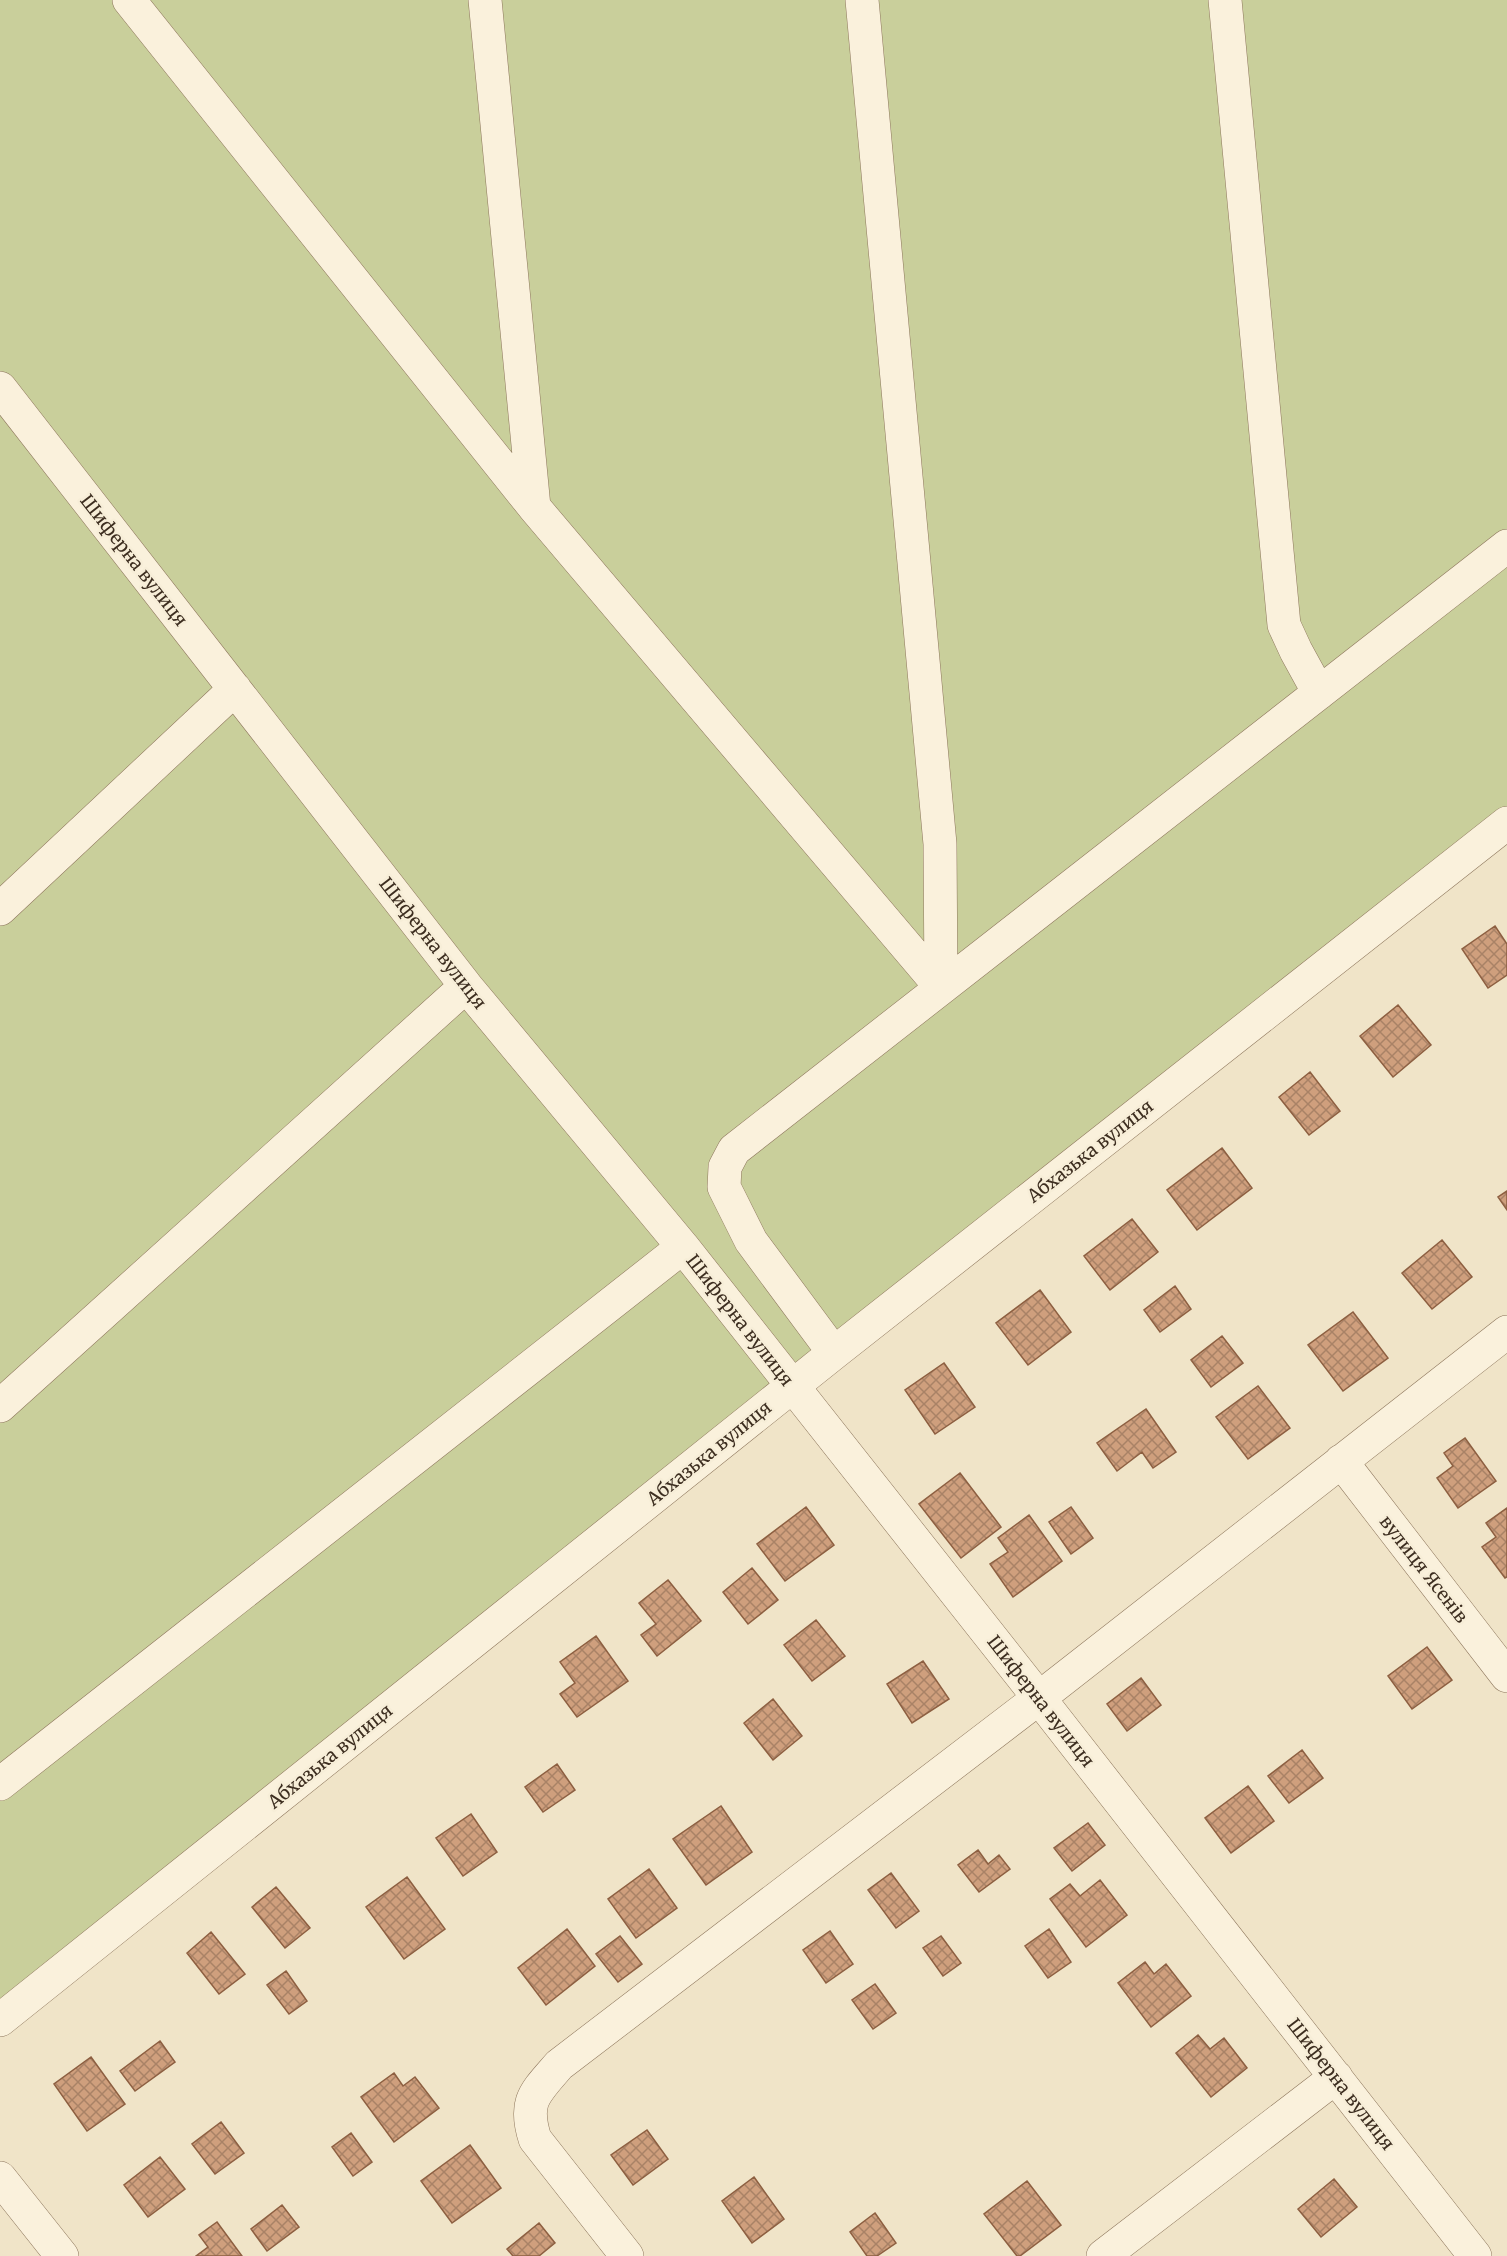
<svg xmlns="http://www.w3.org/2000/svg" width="1507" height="2256" viewBox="0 0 1507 2256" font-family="Merriweather,serif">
  <defs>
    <pattern id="building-cross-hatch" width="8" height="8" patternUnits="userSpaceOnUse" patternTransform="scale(1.5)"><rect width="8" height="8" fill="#cf9f7d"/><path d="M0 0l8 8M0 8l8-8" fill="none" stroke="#a98266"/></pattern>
  </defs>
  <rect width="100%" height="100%" fill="#f0e4c8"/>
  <path fill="#c9cf9b" d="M0 0H1507V823L0 2020Z"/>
  <path fill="url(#building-cross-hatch)" stroke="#8d5f41" stroke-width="1.5" d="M1495 926 1507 944V975L1488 988 1462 949Z
    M1398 1005 1431 1045 1393 1077 1360 1036Z
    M1310 1072 1340 1111 1309 1135 1279 1097Z
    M1222 1148 1252 1188 1197 1230 1167 1190Z
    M1507 1191V1210L1498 1197Z
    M1132 1219 1158 1252 1110 1290 1084 1256Z
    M1442 1240 1472 1277 1432 1309 1402 1273Z
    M1175 1286 1191 1309 1160 1332 1144 1310Z
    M1040 1290 1071 1332 1028 1365 996 1323Z
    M1353 1312 1388 1358 1343 1391 1308 1345Z
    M1222 1336 1243 1363 1211 1387 1191 1360Z
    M944 1363 975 1407 935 1434 905 1390Z
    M1258 1386 1290 1428 1248 1459 1216 1417Z
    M1146 1409 1176 1452 1153 1468 1142 1452 1117 1471 1097 1443Z
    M1465 1438 1496 1481 1458 1508 1437 1478 1453 1466 1444 1453Z
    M960 1473 1001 1527 961 1558 919 1504Z
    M806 1507 834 1545 785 1581 757 1544Z
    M1071 1507 1093 1538 1071 1554 1049 1522Z
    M1507 1508V1577L1505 1578 1482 1547 1496 1537 1486 1523Z
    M1029 1515 1062 1561 1013 1597 990 1564 1008 1552 998 1538Z
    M752 1568 778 1600 748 1624 723 1592Z
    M668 1580 701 1621 657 1656 641 1635 656 1624 639 1603Z
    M816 1620 845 1656 812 1681 784 1645Z
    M596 1636 628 1681 577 1717 560 1694 575 1683 560 1662Z
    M1427 1647 1452 1680 1412 1709 1388 1676Z
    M923 1661 949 1699 912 1723 887 1684Z
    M1141 1678 1161 1705 1127 1731 1107 1704Z
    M773 1699 802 1736 773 1760 744 1723Z
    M1302 1750 1323 1778 1289 1803 1268 1776Z
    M557 1764 575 1790 543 1812 525 1787Z
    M1248 1786 1274 1821 1231 1853 1205 1818Z
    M721 1806 752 1852 706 1885 673 1839Z
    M471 1814 497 1852 463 1876 436 1838Z
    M1088 1823 1105 1845 1072 1871 1054 1848Z
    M978 1850 988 1864 999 1855 1010 1869 979 1892 958 1865Z
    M649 1869 677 1908 636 1938 608 1899Z
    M891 1873 919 1911 896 1928 868 1890Z
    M407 1877 445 1929 404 1959 366 1907Z
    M1100 1880 1127 1915 1086 1947 1050 1899 1070 1884 1080 1896Z
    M276 1887 310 1928 285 1948 252 1907Z
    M567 1929 595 1966 546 2005 518 1968Z
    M1049 1929 1071 1962 1048 1978 1025 1946Z
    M830 1931 853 1964 826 1983 803 1950Z
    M211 1932 245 1974 219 1994 187 1953Z
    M620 1936 642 1964 618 1982 596 1954Z
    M941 1936 961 1963 943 1976 923 1948Z
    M1145 1962 1154 1974 1166 1964 1191 1996 1151 2027 1118 1983Z
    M286 1971 307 2001 289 2014 267 1985Z
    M875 1984 896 2013 873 2029 852 2000Z
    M1198 2035 1210 2049 1224 2038 1247 2068 1211 2097 1176 2053Z
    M160 2041 175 2062 135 2091 120 2071Z
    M91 2057 125 2104 87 2131 54 2084Z
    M394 2073 403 2086 415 2077 439 2108 394 2142 361 2097Z
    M221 2122 244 2153 215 2174 192 2144Z
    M647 2130 668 2159 633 2185 611 2155Z
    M351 2133 372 2162 353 2176 332 2147Z
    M470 2145 501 2188 452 2223 421 2181Z
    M160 2157 185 2189 148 2217 124 2185Z
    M754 2177 784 2219 752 2243 722 2201Z
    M1334 2179 1357 2207 1321 2237 1298 2209Z
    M1027 2181 1061 2225 1020 2256H1017L984 2214Z
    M282 2205 299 2227 267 2251 251 2229Z
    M875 2213 896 2243 877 2256H867L850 2232Z
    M217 2222 242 2256H196L208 2247 199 2235Z
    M539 2223 555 2243 539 2256H513L507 2249Z"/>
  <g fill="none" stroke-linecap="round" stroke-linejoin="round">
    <g stroke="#8d765c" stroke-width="34">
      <path id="minor" d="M129 0 534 507 941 987
        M485 0 534 507
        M862 0 940 844 941 987
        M1225 0 1284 625 1296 651 1319 693
        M0 388 466 986 683 1247 1039 1698 1475 2256
        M0 909 235 689
        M834 1353 751 1241 724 1187 725 1167 734 1150 1507 546
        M0 1406 466 986
        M1341 1461 1507 1676
        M0 1784 683 1247
        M0 2020 834 1353 1507 823
        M0 2178 62 2256
        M627 2256 535 2139C523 2101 535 2093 559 2065L1039 1698 1507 1332
        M1103 2256 1336 2077"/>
    </g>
    <use href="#minor" stroke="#faf1dc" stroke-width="33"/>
  </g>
  <g text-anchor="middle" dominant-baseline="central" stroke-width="5" stroke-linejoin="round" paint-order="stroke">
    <g font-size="18" fill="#3d2e20" stroke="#f7eed8">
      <text transform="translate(134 560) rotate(52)">Шиферна вулиця</text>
      <text transform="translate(433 943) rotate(52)">Шиферна вулиця</text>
      <text transform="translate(1090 1151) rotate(-38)">Абхазька вулиця</text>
      <text transform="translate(740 1320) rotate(52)">Шиферна вулиця</text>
      <text transform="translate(709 1453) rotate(-39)">Абхазька вулиця</text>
      <text transform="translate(1424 1569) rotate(52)">вулиця Ясенів</text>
      <text transform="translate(1041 1701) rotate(52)">Шиферна вулиця</text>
      <text transform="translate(330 1756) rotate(-39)">Абхазька вулиця</text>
      <text transform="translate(1341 2084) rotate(52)">Шиферна вулиця</text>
    </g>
  </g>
</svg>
